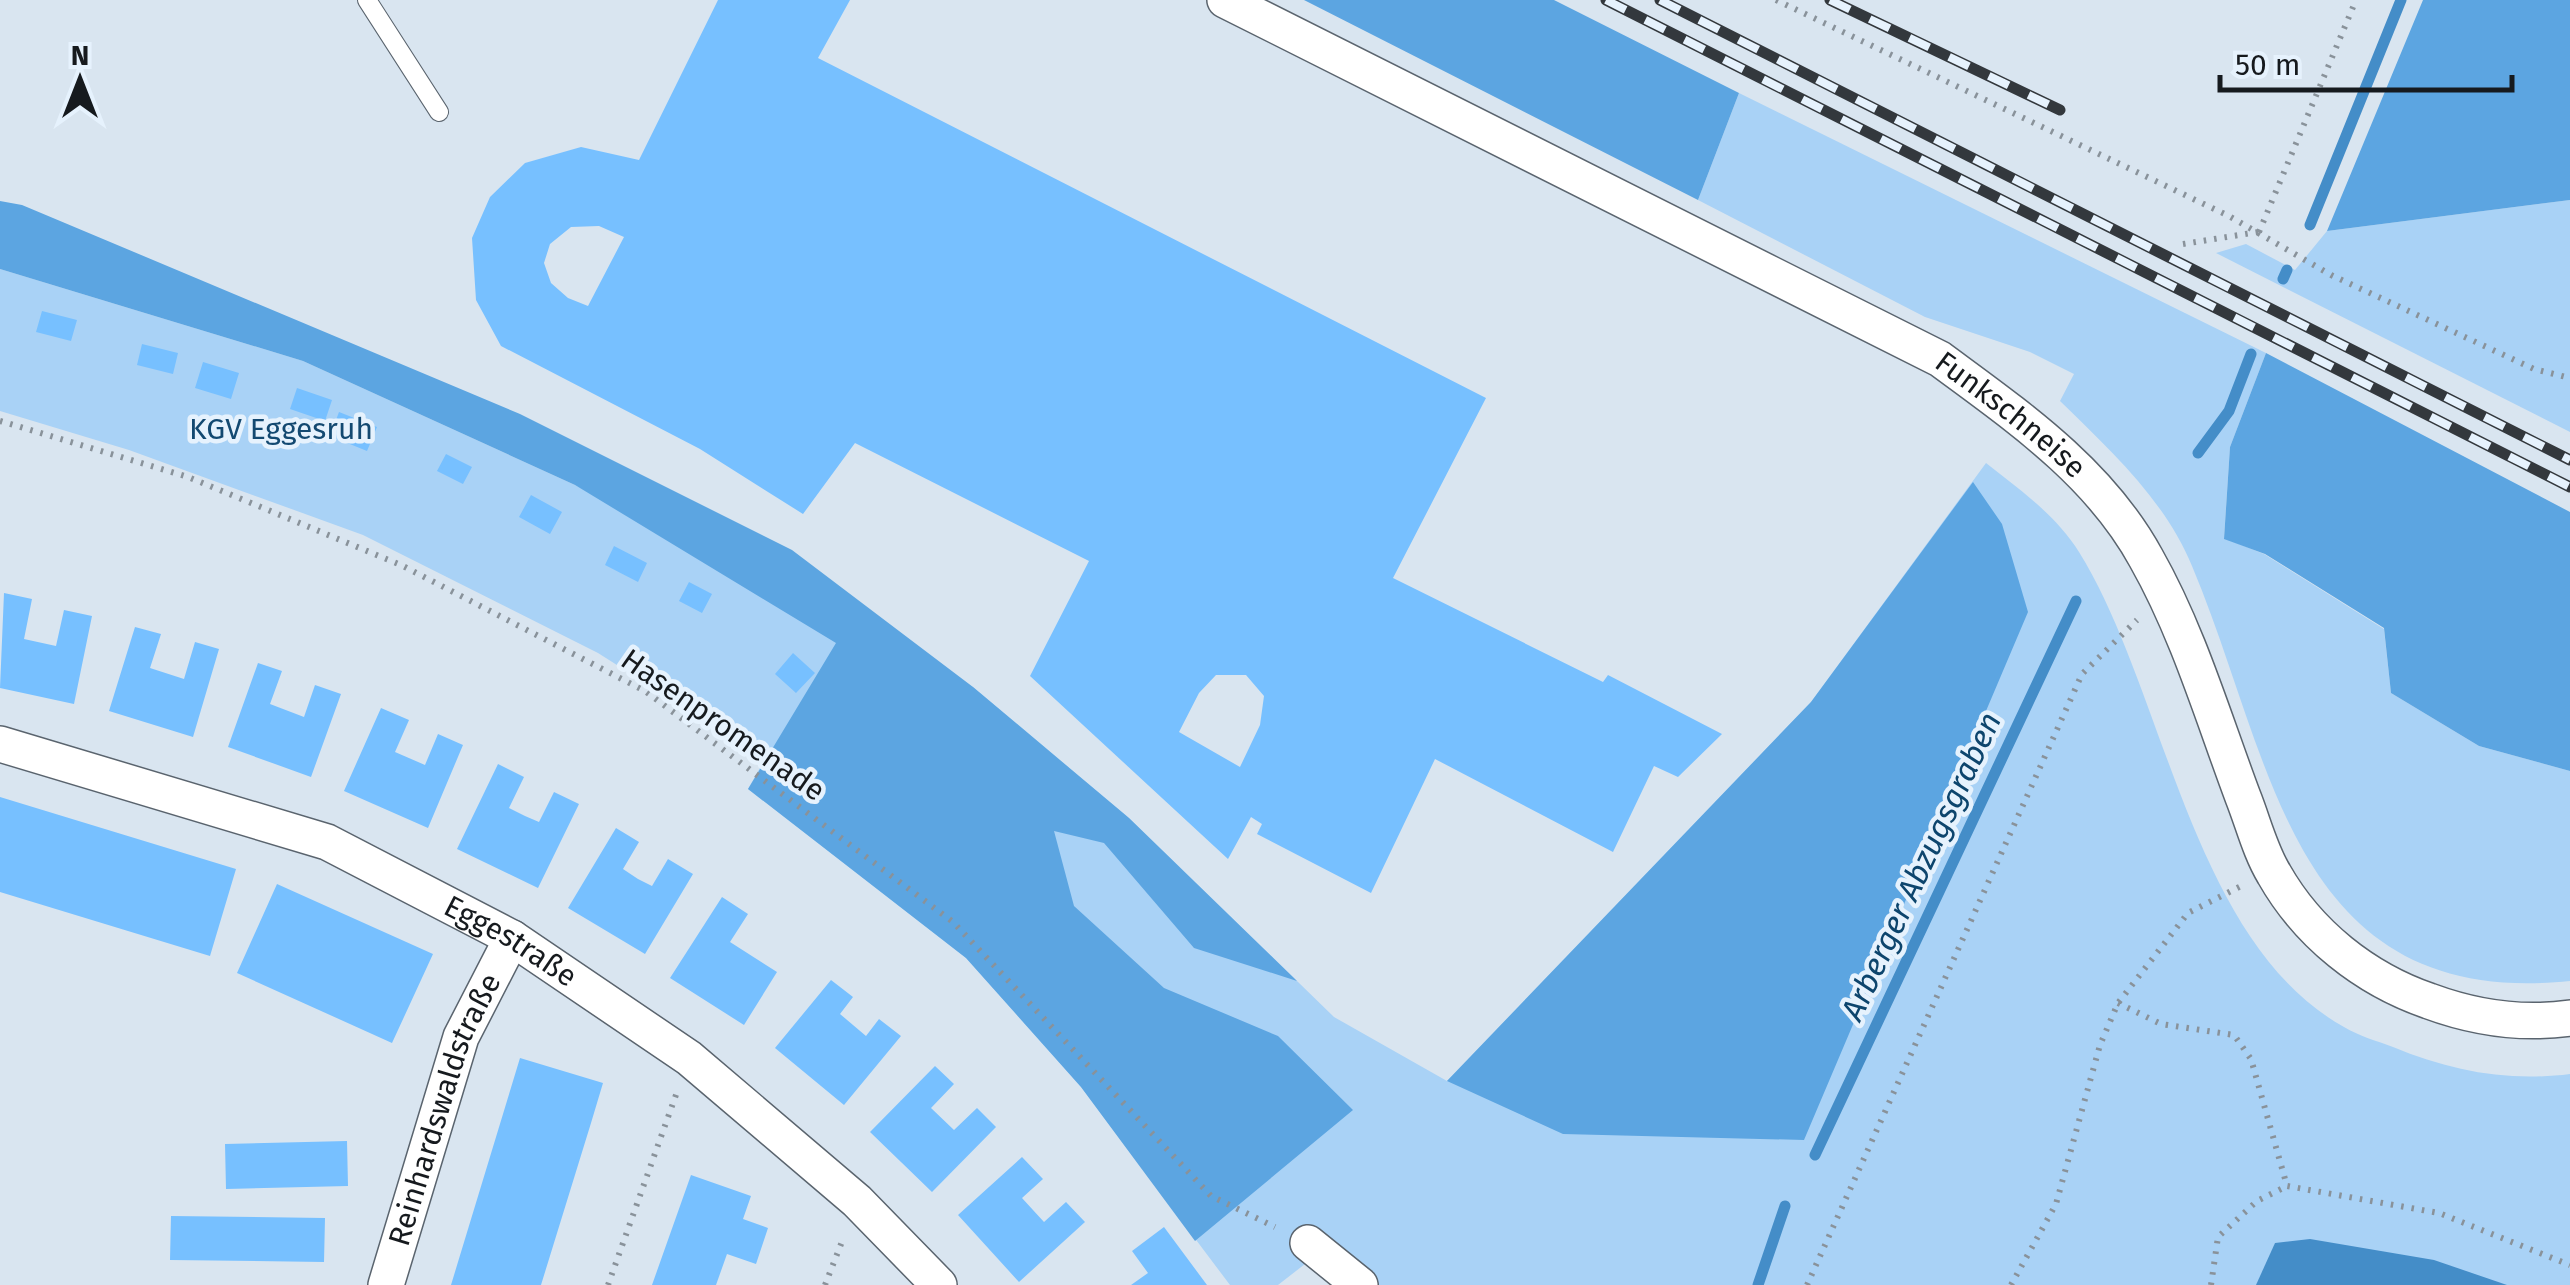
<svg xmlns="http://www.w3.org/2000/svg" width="2570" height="1285" viewBox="0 0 2570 1285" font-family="'Fira Sans',sans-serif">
  <rect width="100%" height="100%" fill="#d9e5f0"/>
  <path fill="#a9d2f6" d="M1739 93 2266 353 2230 447 2224 538 2264 554 2384 629 2391 693 2479 746 2570 771V981C2291 1010 2274 760 2192 566 2165 500 2110 450 2060 401L2074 374 2030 352 1925 317 1698 200Z
    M2570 200V432L2216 253 2246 244 2295 270 2327 231Z
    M0 269 303 361 575 485 973 687 1129 818 1334 1017 1447 1081 1811 702 1986 463C2020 490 2056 515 2079 552 2165 690 2191 942 2344 1027 2359 1036 2377 1041 2393 1047 2451 1071 2508 1082 2570 1074V1285H1349L1314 1257 1278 1285H1230L1081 1087 966 958 748 789 765 759 598 653 363 535 129 450 0 411Z"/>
  <path fill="#5ca5e1" d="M1304 0H1554L1739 93 1698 200Z
    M2423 0H2570V200L2327 231Z
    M0 201 22 205 520 414 792 550 973 687 1129 818 1297 981 1194 948 1104 843 1054 831 1074 906 1164 988 1278 1036 1353 1110 1195 1241 1081 1087 966 958 748 789 836 643 575 485 303 361 0 269Z
    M2266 353 2570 512V771L2479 746 2391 693 2384 628 2265 554 2224 539 2230 447Z
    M1973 482 2002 524 2028 612 1804 1140 1563 1134 1447 1081 1811 702Z"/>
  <path fill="#448dc8" d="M2310 1239 2434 1260 2507 1285H2256L2275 1243Z"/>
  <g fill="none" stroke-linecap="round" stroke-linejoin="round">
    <path stroke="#448dc8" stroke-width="11" d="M2310 225 2401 0
      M2283 279 2287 270
      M2198 453 2229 411 2251 354
      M1815 1155 2076 601
      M1758 1285 1785 1206"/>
  </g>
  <path fill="#77c0ff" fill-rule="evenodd" d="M718 0H850L818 58 1486 398 1393 578 1603 682 1608 675 1722 734 1678 777 1654 766 1613 852 1435 759 1371 893 1257 834 1262 824 1251 817 1228 859 1030 676 1089 561 855 443 803 514 700 449 501 346 476 300 472 238 490 197 525 163 581 147 639 160ZM599 226 624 237 588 306 568 298 551 283 544 263 550 244 571 227ZM1216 675H1246L1264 696 1260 725 1240 767 1179 732 1199 693Z
    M42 311 77 320 71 341 36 332Z
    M142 344 178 353 173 374 137 365Z
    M203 362 239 373 231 399 195 388Z
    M297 388 332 400 325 421 290 409Z
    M339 412 377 427 367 451 330 436Z
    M446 454 472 467 463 484 437 471Z
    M531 495 562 512 550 534 519 517Z
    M614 546 647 563 638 582 605 565Z
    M689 582 712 594 702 613 679 601Z
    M4 593 32 599 24 639 56 646 64 610 92 616 74 704 0 688Z
    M135 627 161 634 150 668 184 679 195 642 219 649 193 737 109 711Z
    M793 653 815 673 796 693 775 674Z
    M258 663 282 671 270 704 304 717 315 685 341 694 311 777 228 747Z
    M381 708 409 720 395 752 425 765 438 734 463 745 428 828 344 791Z
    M498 764 524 777 509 808 525 816 539 822 554 792 579 804 538 888 457 849Z
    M0 797 236 869 210 956 0 892Z
    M616 828 639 842 623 869 638 879 652 886 668 859 693 874 645 954 568 908Z
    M277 884 433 954 392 1043 237 973Z
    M722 897 748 914 730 942 777 972 744 1025 670 978Z
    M831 980 853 997 840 1014 866 1036 879 1019 901 1036 844 1105 775 1048Z
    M520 1058 603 1083 591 1123 541 1285H451Z
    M935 1066 954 1084 931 1108 954 1130 977 1108 996 1127 932 1192 870 1132Z
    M347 1141 348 1186 226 1189 225 1144Z
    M1022 1157 1043 1179 1022 1198 1044 1222 1066 1202 1085 1222 1019 1282 958 1215Z
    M691 1175 751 1196 743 1219 768 1228 756 1264 727 1254 716 1285H652Z
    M171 1216 325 1218 324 1262 170 1260Z
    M1164 1227 1207 1285H1131L1148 1273 1132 1251Z"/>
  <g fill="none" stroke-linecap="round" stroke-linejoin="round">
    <g stroke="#5a646e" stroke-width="20">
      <path id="lane" d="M367 0 439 112"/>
    </g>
    <g stroke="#5a646e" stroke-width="38">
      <g id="street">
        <path id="s1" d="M1225 0 1940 359C2017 416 2099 472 2146 558 2188 632 2213 717 2243 797 2253 822 2260 851 2274 874 2308 934 2365 979 2429 1001 2475 1018 2521 1025 2570 1018"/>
        <path id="s2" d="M0 744 327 842 512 938 689 1058 857 1201 939 1285"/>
        <path d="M1308 1243 1360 1285"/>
        <path id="s3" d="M386 1285 461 1037 512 938"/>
      </g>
    </g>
    <path stroke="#89929a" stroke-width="6" stroke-dasharray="2.5 8" stroke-linecap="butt" d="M1776 0 2229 216 2331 275 2534 369 2570 378
      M2259 232 2356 0
      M2183 244 2258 232
      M0 421 188 477 401 565 645 691 953 922 1211 1196 1275 1227
      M2118 1003 2161 1024 2234 1035 2251 1059 2287 1186 2439 1213 2570 1265
      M608 1285 677 1092
      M825 1285 843 1239
      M1807 1285 2082 674 2137 620
      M2011 1285 2056 1204 2100 1045 2118 1003 2188 913 2243 885
      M2211 1285 2218 1237 2257 1201 2287 1186"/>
    <use href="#lane" stroke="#fff" stroke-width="18"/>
    <use href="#street" stroke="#fff" stroke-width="35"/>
    <g stroke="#33383d" stroke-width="11">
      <path id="rail" d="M1606 0 2570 487
        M1660 0 2570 460
        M1830 0 2060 110"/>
    </g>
    <use href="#rail" stroke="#e6f2fd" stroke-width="8" stroke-dasharray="22" stroke-linecap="butt"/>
  </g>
  <g text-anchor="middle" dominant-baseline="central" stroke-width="9" stroke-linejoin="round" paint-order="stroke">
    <g font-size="30" fill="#161a1e" stroke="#e6f2fd">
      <text stroke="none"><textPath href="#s1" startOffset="890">Funkschneise</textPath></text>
      <text transform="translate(723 725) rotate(35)">Hasenpromenade</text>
      <text stroke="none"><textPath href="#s2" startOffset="550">Eggestraße</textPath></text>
      <text stroke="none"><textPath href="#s3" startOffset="185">Reinhardswaldstraße</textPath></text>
    </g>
    <g font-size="30" fill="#134971" stroke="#e6f2fd">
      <text x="281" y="429">KGV Eggesruh</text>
    </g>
    <g font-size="32" font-style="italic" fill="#0d456d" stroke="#e6f2fd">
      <text transform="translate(1921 866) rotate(-65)">Arberger Abzugsgraben</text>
    </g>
  </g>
  <g transform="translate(80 80)" stroke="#e6f2fd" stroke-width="8" paint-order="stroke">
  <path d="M0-8L18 38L0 25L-18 38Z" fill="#161a1e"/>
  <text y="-15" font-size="28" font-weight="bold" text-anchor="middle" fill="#161a1e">N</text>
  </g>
  <path d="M2220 75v15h292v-15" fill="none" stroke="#161a1e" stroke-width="5"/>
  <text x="2235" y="75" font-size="30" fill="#161a1e" stroke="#e6f2fd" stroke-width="8" paint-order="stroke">50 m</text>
</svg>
